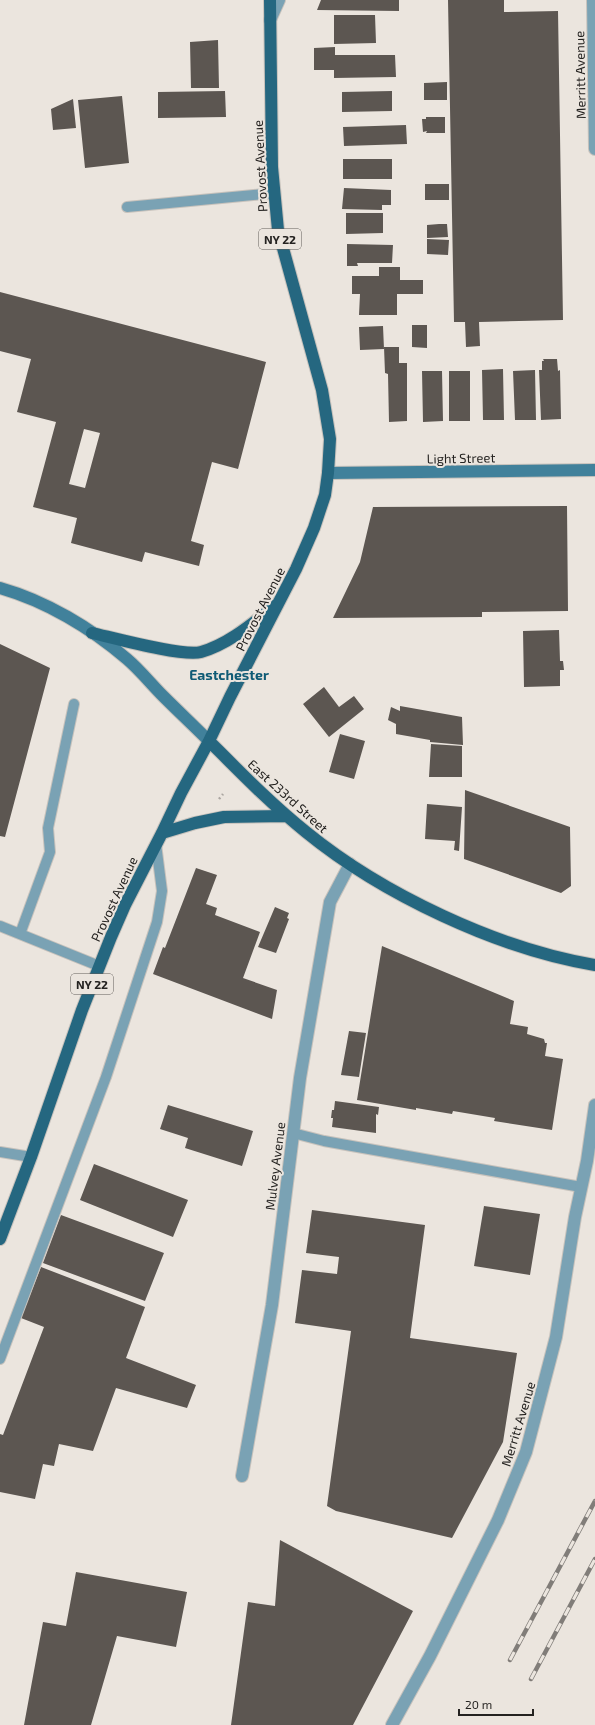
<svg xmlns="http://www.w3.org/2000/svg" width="595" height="1725" viewBox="0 0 595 1725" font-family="'Exo 2',sans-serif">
  <rect width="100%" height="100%" fill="#ebe5de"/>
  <path fill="#5c5651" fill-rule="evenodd" d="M321 0H399V11L317 10Z
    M448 0H504V12L558 11 563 320 479 322 480 346 466 347 465 322H454Z
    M334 15H375L376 43 334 44Z
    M218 40 219 88H191L190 42Z
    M335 47V55H395L396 77 334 78V70H314V48Z
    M447 82V100H424V83Z
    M225 91 226 117 158 118V92Z
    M392 91V111L342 112V92Z
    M122 96 129 163 85 168 78 100Z
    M73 99 76 128 53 130 51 109Z
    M426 117H445V133H426L427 131 423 132 422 119H426Z
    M406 125 407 144 344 146 343 127Z
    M343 159H392V179H343Z
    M425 184H449V200H425Z
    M344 188 391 190V205H382V210L342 209Z
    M346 213H383V233L346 234Z
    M439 224H447L448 237 427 238V225Z
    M427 239 449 240 448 255 427 254Z
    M347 244 393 245 392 263H357L358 266H347Z
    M379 267H400V280H423V294H397V315H359L360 294H352V276H379Z
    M0 292 266 362 238 469 212 462 191 541 204 545 199 566 145 552 142 562 71 543 77 518 33 507 56 422 17 412 31 359 0 351ZM84 429 100 433 85 488 69 484Z
    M412 325H427V348L412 347Z
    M383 326 384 349 360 350 359 327Z
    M384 347H399V363H407V421L389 422 388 374 385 373Z
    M543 359H557L558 371 560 370 561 419 541 420 539 370H542V361H544Z
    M503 369 504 420H483L482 370Z
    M535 370 536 420H515L513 371Z
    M422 371H442L443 421 423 422Z
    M449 371H470V421H449Z
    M567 506 568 611 482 612V617L333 618 360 562 373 507Z
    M559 630 560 661H563L564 670H560V686L524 687 523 631Z
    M0 644 50 668 5 837 0 836Z
    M324 687 339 707 354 696 364 709 329 737 303 704Z
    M400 706 462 717 463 745 430 742V740L396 734V724L388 720 391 707 400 711Z
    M340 734 365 741 354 779 329 772Z
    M431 744 462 746V777H429Z
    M465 790 570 827 571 886 561 893 464 859Z
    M427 804 462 807 459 851 454 850 455 841 425 839Z
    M196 868 217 875 206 904 217 908 215 915 260 932 243 978 277 990 272 1019 153 974 163 947 165 948Z
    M275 907 289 913 287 918 289 919 276 953 258 947Z
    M382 946 514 1001 510 1024 528 1027 527 1034 544 1039 545 1043H547L545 1056 563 1059 552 1130 494 1121 495 1118 453 1111 452 1114 416 1108V1110L357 1100Z
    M349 1031 366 1033 359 1077 341 1075Z
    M335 1101 379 1107 378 1115 376 1114V1133L332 1127 333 1118H331L332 1110H334Z
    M168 1105 253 1131 242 1166 185 1148 188 1138 160 1129Z
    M94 1164 188 1200 173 1237 80 1200Z
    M484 1206 540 1214 530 1275 474 1266Z
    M312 1210 425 1225 410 1338 517 1353 503 1442 452 1538 336 1511 327 1506 351 1331 295 1323 302 1270 337 1274 339 1257 306 1253Z
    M61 1215 164 1253 145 1301 43 1263Z
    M41 1267 145 1307 126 1358 196 1385 187 1408 116 1388 93 1451 59 1444 54 1466 43 1464 35 1499 0 1492V1434L3 1435 44 1327 21 1318Z
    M280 1540 413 1611 353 1725H231L248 1602 275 1606Z
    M76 1572 187 1592 176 1647 117 1636 91 1725H24L43 1622 66 1626Z"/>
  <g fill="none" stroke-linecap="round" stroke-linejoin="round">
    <g stroke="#c7c2bc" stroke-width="12">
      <path id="lane" d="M127 207 274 193
        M0 926 99 966
        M20 934 50 852 48 828 74 704
        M293 1133 324 1141 581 1187
        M0 1152 31 1157
        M0 1359 106 1077 157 922 162 891 156 844"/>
    </g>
    <g stroke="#c7c2bc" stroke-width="14">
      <path id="street" d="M593 0 595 149
        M270 20 279 0
        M242 1476 272 1305 300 1078 330 902 350 864
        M392 1725 430 1656 498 1520 526 1452 556 1337 575 1217 587 1161 595 1105"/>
    </g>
    <g stroke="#c7c2bc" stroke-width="14">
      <path id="secondary" d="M328 473 595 470
        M0 588C46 601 91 628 127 659 140 670 151 684 163 696 178 711 194 726 209 741"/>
    </g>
    <g stroke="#c7c2bc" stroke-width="14">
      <path id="primary" d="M92 633C114 638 183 657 201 652 229 644 253 623 276 605
        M209 741C240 772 271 804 306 832 382 894 498 949 595 965
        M162 833 195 823 224 817 287 816
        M0 1239 31 1157 82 1010 111 937 125 905 162 833 181 793 209 741 230 697 296 569 314 528 325 495 328 473 330 439 322 390 278 230 272 167 270 0"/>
    </g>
    <path stroke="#aba6a1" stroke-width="2.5" stroke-dasharray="2 3" stroke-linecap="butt" d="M219 799 223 794"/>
    <use href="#lane" stroke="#7aa2b4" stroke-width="10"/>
    <use href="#street" stroke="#7aa2b4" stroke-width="12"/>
    <use href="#secondary" stroke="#41819b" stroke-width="12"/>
    <use href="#primary" stroke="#256780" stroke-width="12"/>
    <g stroke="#817d79" stroke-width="4.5">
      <path id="rail" d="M510 1660 595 1501
        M531 1679 595 1559"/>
    </g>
    <use href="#rail" stroke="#ebe5de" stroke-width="3" stroke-dasharray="9" stroke-linecap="butt"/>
  </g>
  <g text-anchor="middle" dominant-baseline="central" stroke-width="4" stroke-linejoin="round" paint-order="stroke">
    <g fill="#ebe5de" stroke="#605c59" stroke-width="1">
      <rect x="259" y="229" width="42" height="20" rx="3"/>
      <rect x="71" y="974" width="42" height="20" rx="3"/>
    </g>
    <g font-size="12" font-weight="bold" fill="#242220">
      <text x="280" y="239">NY 22</text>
      <text x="92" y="984">NY 22</text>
    </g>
    <g font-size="13" fill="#242220" stroke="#ebe5de">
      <text transform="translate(580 75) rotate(-91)">Merritt Avenue</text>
      <text transform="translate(260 166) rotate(-93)">Provost Avenue</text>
      <text transform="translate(461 458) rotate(-1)">Light Street</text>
      <text transform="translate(260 609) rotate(-63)">Provost Avenue</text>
      <text transform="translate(288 796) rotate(42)">East 233rd Street</text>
      <text transform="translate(114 899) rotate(-65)">Provost Avenue</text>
      <text transform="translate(275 1166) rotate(-83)">Mulvey Avenue</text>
      <text transform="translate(518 1424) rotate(-73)">Merritt Avenue</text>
    </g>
    <g font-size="14" font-weight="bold" fill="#0f5b75" stroke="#ebe5de">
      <text x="229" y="674">Eastchester</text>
    </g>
  </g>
  <path d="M459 1709v6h74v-6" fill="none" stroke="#242220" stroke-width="2"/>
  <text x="465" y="1709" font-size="12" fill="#242220" stroke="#ebe5de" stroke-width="3" paint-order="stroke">20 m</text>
</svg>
